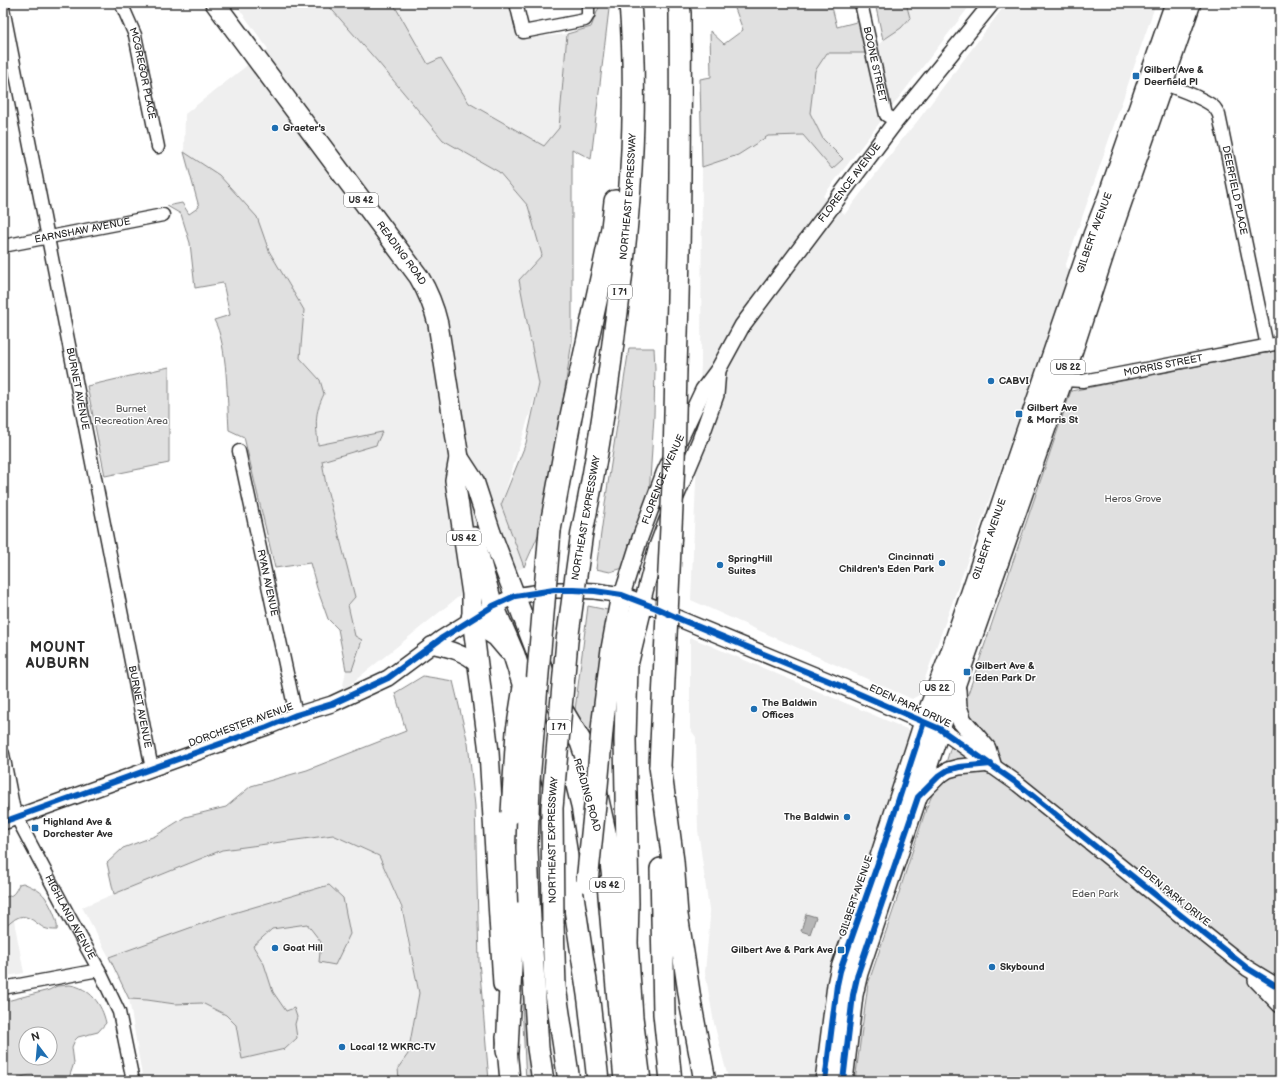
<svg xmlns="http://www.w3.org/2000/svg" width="1283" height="1084" viewBox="0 0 1283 1084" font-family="'Balsamiq Sans',sans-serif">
  <rect width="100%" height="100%" fill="#fff"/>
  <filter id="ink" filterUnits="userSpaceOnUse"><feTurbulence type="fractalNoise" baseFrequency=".025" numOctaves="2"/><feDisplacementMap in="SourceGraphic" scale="8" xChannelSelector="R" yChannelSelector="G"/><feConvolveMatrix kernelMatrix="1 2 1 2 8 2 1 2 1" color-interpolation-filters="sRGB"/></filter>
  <g filter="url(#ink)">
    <path fill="#efefef" d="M235 3H326L378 62 443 140 499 172 528 206 542 255 519 280 539 384 501 505 524 567 457 598 342 691 346 670H352L362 640 355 636 348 605 345 555 326 485 318 445 316 419 318 407 324 394 320 380 300 358 304 310 269 251 262 234 184 152 185 114 268 49Z
      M393 3H511L519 39 567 34 559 129 544 146 469 103 441 59 428 64Z
      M906 3H972L823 196 845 214 907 133 916 123 1002 9 1011 3H1156L1065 267 1070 270 1041 356 919 695 912 699 691 600 701 363 702 167 738 155 768 136 803 135 832 169 842 159 823 139 810 113 815 71 827 53H871L883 40 901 28 910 18Z
      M690 637 909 730 913 738 816 1081H731L728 1078 714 1023 705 972 710 917 698 830 696 737 690 729Z
      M333 835 379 856 400 906 419 993 408 1055 398 1068 399 1081H143L129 999 109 957 82 907 222 850Z
      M13 915 24 973 7 976 3 955V917Z"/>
    <path fill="#e0e0e0" stroke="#868686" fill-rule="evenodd" d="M326 3H393L428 64 441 58 469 103 544 146 559 128 567 34 591 27 599 7 598 3H608L609 9 591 159 572 149V341L545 520 524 567 501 505 526 443 539 384 519 280 542 255 528 206 499 172 443 140 378 62Z
      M733 3H831L837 27 864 20 871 53H827L815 71 810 113 823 139 843 159 832 169 803 135 768 136 738 155 702 167 700 79 711 77 710 31 724 44 743 30Z
      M875 3H906L910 18 901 28 883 40Z
      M184 152 219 175 257 217 269 251 304 310 300 358 320 380 324 394C314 415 316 422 318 445L382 432 376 445 322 461 326 485 355 597 348 605 355 636 362 640 352 670H346L338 629 328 619 317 588 310 563 275 568 244 437 229 430C227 400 228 345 214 320L230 315 223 283 195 288 190 243 181 214 167 206 182 203 189 214 199 207Z
      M629 348H654L655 368 654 416 649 496 627 559 623 568 610 572 596 569 607 490Z
      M1280 350V1081H855L868 984 895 905 926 809 946 763 956 729 1071 391Z
      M169 367V463L105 476 87 386Z
      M588 606 612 611 592 759 574 718Z
      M423 676 453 681 468 743 475 806 479 961 489 1081H399L398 1068 408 1054 419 993 402 908 379 856 333 835 222 850 114 894 107 863 123 848 155 836 185 817 226 807 251 786 307 770 406 731 395 693Z
      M23 883C30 886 40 890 45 897 50 904 59 922 57 930 52 930 49 930 44 928 37 924 28 914 19 917 13 919 9 925 3 928V897C13 897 15 893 19 884Z
      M329 885 343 898 350 934 335 965 319 962 321 942 307 924 272 929 253 946 264 964 273 992 286 1011 294 1008 297 1017 295 1024 297 1038 285 1049 242 1059 236 1025 226 1015 202 1003 175 1004 147 1000 129 999 109 957 220 917Z
      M70 985C90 988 102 1004 106 1023L98 1032 78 1037 75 1040 72 1047 74 1063 69 1078 71 1081H35L33 1075C22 1075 14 1081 3 1081V1002L49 990 57 986ZM26 1034H50V1058H26Z
      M522 1004H527L538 1081H526Z"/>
    <path fill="#b6b6b6" stroke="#7e7e7e" d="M806 914 816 917 810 934 801 931Z"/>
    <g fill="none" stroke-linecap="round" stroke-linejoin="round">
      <g stroke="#2b2b2b" stroke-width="15">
        <g id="minor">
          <path id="s1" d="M121 3 135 35 158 147"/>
          <path d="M516 3 523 32 585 20 588 15V3"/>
          <path id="s2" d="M861 3 886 115 896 121"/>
          <path id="s3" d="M3 8 152 769"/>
          <path id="s4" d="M1158 82C1171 86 1204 98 1214 107 1216 109 1218 113 1219 115L1267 346"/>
          <path id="s5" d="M3 246 163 215"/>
          <path id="s6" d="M1057 378 1063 380 1083 381 1280 343"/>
          <path id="s7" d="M239 451 296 715"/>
          <path id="s8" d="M3 754 13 806 17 818 70 918 99 970 119 1012 133 1081"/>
          <path d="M3 988 99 970"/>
        </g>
      </g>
      <g stroke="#2b2b2b" stroke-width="18">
        <g id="tertiary">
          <path d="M676 497 700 440 716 395 718 370"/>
          <path id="s9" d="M622 595 640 538 664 473 703 390 718 370 742 326 896 121 992 3"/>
          <path d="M642 603 656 549 667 520"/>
          <path d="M431 645C449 649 464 652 478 665"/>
          <path d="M918 797 939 776 948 770 959 767 991 764"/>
          <path d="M3 822 267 727 296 715 332 704 388 678 442 638 493 606 515 596 554 590H573L595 591 622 595 656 608 682 620 841 686 940 729 1018 784 1163 901 1247 968 1280 988"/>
          <path d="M1256 980 1280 1005"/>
        </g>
      </g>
      <g stroke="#2b2b2b" stroke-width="22">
        <g id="primary">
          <path id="s10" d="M215 3 419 277C428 292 434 307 438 324L459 458 455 480 472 594V618L489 752 503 984"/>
          <path d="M459 458 474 481 491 533 560 714"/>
          <path d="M474 537 493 606"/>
          <path d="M956 690 957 707 962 721 986 749 991 764"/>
          <path d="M607 884 624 1081"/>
          <path d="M506 1037 510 1081"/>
          <path id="s11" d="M825 1081 837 985 840 971 879 860 924 722 950 654 1093 235 1107 199 1175 3"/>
          <path d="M843 1081 853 995 858 973 940 729 1068 365 1109 239 1191 3"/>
        </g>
      </g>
      <g stroke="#2b2b2b" stroke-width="24">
        <g id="motorway">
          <path d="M676 368C680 250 681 132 680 13L679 3"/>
          <path d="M550 530 571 416 612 228 615 201"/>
          <path id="s12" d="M582 532C596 466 606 401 614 335 629 225 639 114 630 3"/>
          <path d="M493 606 514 655 548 762 560 810 589 1001 598 1081"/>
          <path d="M472 618 480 625 497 636 508 649"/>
          <path d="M556 700 581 742 593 777 610 855 616 902"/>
          <path d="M603 720 612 649 622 595"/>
          <path d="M660 766 673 861 677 915 684 959 691 1006 705 1081"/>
          <path d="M661 869 664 1014 671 1081"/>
          <path d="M529 902 538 1048 543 1081"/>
          <path d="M553 924 555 987 569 1081"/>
          <path d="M507 1051 513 924 512 813"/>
          <path d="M640 1081 632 1017 627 943 628 903 625 740 627 665 642 603"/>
        </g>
      </g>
      <use href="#minor" stroke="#fff" stroke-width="12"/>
      <use href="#tertiary" stroke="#fff" stroke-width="15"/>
      <use href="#primary" stroke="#fff" stroke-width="19"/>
      <use href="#motorway" stroke="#fff" stroke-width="21"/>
      <g stroke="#2b2b2b" stroke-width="24" stroke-linecap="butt">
        <g id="motorway-bridge">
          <path d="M660 766 674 462 676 368"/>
          <path d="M512 813 517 731 524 687"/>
          <path d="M587 882 597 786 603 720"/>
          <path d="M529 902 527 847 529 781 550 530"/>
          <path id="s13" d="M553 924 552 808 567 641 582 532"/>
        </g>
      </g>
      <use href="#motorway-bridge" stroke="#fff" stroke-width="21"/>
      <g stroke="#fff" stroke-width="8">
        <path id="cycleway" d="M3 822 267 727 296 715 332 704 388 678 442 638 493 606 515 596 554 590H573L595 591 622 595 656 608 682 620 841 686 940 729 1018 784 1163 901 1247 968 1280 988
          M825 1081 837 985 840 971 879 860 924 722
          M843 1081 853 995 858 973 918 797 939 776 948 770 959 767 991 764"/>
      </g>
      <use href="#cycleway" stroke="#0057b8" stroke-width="6"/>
    </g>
  </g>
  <g fill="#1f6fb2" stroke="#fff" stroke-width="1.5">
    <rect x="1132" y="72" width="8" height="8" rx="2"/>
    <circle cx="275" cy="128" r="4"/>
    <circle cx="991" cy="381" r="4"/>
    <rect x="1015" y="410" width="8" height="8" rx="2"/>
    <circle cx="942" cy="563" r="4"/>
    <circle cx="720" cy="565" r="4"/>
    <rect x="963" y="668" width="8" height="8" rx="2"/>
    <circle cx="754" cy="709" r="4"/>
    <circle cx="847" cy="817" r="4"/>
    <rect x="31" y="824" width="8" height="8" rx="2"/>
    <circle cx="275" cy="948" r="4"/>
    <rect x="837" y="946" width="8" height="8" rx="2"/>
    <circle cx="992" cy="967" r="4"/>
    <circle cx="342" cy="1047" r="4"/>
  </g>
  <g text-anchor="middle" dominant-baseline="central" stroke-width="3" stroke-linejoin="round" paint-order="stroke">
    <g fill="#fff" stroke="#6b6b6b" stroke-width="1">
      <rect x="344" y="193" width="34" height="14" rx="3"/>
      <rect x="608" y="285" width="24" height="14" rx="3"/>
      <rect x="1051" y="360" width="34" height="14" rx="3"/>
      <rect x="447" y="531" width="34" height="14" rx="3"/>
      <rect x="920" y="681" width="34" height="14" rx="3"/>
      <rect x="547" y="720" width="24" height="14" rx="3"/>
      <rect x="590" y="878" width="34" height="14" rx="3"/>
    </g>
    <g font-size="9" font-weight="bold" fill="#2b2b2b">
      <text x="361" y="200">US 42</text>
      <text x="620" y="292">I 71</text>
      <text x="1068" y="367">US 22</text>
      <text x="464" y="538">US 42</text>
      <text x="937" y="688">US 22</text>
      <text x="559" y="727">I 71</text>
      <text x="607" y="885">US 42</text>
    </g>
    <g font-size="10" fill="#2b2b2b" stroke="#fff">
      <text stroke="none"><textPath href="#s2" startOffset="63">BOONE STREET</textPath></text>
      <text stroke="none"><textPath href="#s1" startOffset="74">MCGREGOR PLACE</textPath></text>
      <text stroke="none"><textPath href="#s9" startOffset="475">FLORENCE AVENUE</textPath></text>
      <text stroke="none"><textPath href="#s4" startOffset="148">DEERFIELD PLACE</textPath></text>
      <text stroke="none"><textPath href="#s12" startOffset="339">NORTHEAST EXPRESSWAY</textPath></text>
      <text stroke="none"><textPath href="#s5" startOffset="81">EARNSHAW AVENUE</textPath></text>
      <text stroke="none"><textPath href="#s11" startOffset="892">GILBERT AVENUE</textPath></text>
      <text stroke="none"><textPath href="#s10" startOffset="312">READING ROAD</textPath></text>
      <text stroke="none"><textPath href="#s6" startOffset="108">MORRIS STREET</textPath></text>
      <text stroke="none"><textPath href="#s3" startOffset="388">BURNET AVENUE</textPath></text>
      <text stroke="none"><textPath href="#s9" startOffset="123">FLORENCE AVENUE</textPath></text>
      <text transform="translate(586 518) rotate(-80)">NORTHEAST EXPRESSWAY</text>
      <text stroke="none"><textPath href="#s11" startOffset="568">GILBERT AVENUE</textPath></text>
      <text stroke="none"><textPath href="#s7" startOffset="135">RYAN AVENUE</textPath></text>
      <text stroke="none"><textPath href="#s3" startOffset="712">BURNET AVENUE</textPath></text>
      <text transform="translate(910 706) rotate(25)">EDEN PARK DRIVE</text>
      <text transform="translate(241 725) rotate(-20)">DORCHESTER AVENUE</text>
      <text transform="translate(587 795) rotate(74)">READING ROAD</text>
      <text stroke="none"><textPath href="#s13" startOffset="84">NORTHEAST EXPRESSWAY</textPath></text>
      <text transform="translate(856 896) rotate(-71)">GILBERT AVENUE</text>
      <text transform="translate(1174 896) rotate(39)">EDEN PARK DRIVE</text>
      <text stroke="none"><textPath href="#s8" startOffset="178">HIGHLAND AVENUE</textPath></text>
    </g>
    <g font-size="10" font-weight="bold" fill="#2b2b2b" stroke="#fff" text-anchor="start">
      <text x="1144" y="70">Gilbert Ave &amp;<tspan x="1144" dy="12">Deerfield Pl</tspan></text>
      <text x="283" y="128">Graeter's</text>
      <text x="999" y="381">CABVI</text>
      <text x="1027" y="408">Gilbert Ave<tspan x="1027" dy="12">&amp; Morris St</tspan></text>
      <text x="934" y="557" text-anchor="end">Cincinnati<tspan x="934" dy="12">Children's Eden Park</tspan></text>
      <text x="728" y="559">SpringHill<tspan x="728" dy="12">Suites</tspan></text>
      <text x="975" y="666">Gilbert Ave &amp;<tspan x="975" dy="12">Eden Park Dr</tspan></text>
      <text x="762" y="703">The Baldwin<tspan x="762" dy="12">Offices</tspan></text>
      <text x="839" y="817" text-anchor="end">The Baldwin</text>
      <text x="43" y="822">Highland Ave &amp;<tspan x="43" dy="12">Dorchester Ave</tspan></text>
      <text x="283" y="948">Goat Hill</text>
      <text x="833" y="950" text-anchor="end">Gilbert Ave &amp; Park Ave</text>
      <text x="1000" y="967">Skybound</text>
      <text x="350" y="1047">Local 12 WKRC-TV</text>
    </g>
    <g font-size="10" fill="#585858" stroke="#fff">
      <text x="131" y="409">Burnet<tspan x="131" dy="12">Recreation Area</tspan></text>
      <text x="1133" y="499">Heros Grove</text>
      <text x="1095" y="894">Eden Park</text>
    </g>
    <g font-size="14" font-weight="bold" letter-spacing="1" fill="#2b2b2b" stroke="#fff">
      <text x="58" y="647">MOUNT<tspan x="58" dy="16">AUBURN</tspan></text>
    </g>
  </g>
  <rect width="1283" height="1084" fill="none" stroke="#fff" stroke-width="16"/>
  <rect x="8" y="8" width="1267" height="1068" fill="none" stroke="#2b2b2b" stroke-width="1.5" filter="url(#ink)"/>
  <g transform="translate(38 1046) rotate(344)"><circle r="19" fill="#ffffff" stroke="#aaaaaa"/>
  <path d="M0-3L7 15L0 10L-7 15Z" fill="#1f6fb2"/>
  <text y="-6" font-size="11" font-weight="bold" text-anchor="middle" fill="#2b2b2b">N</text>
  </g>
</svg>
